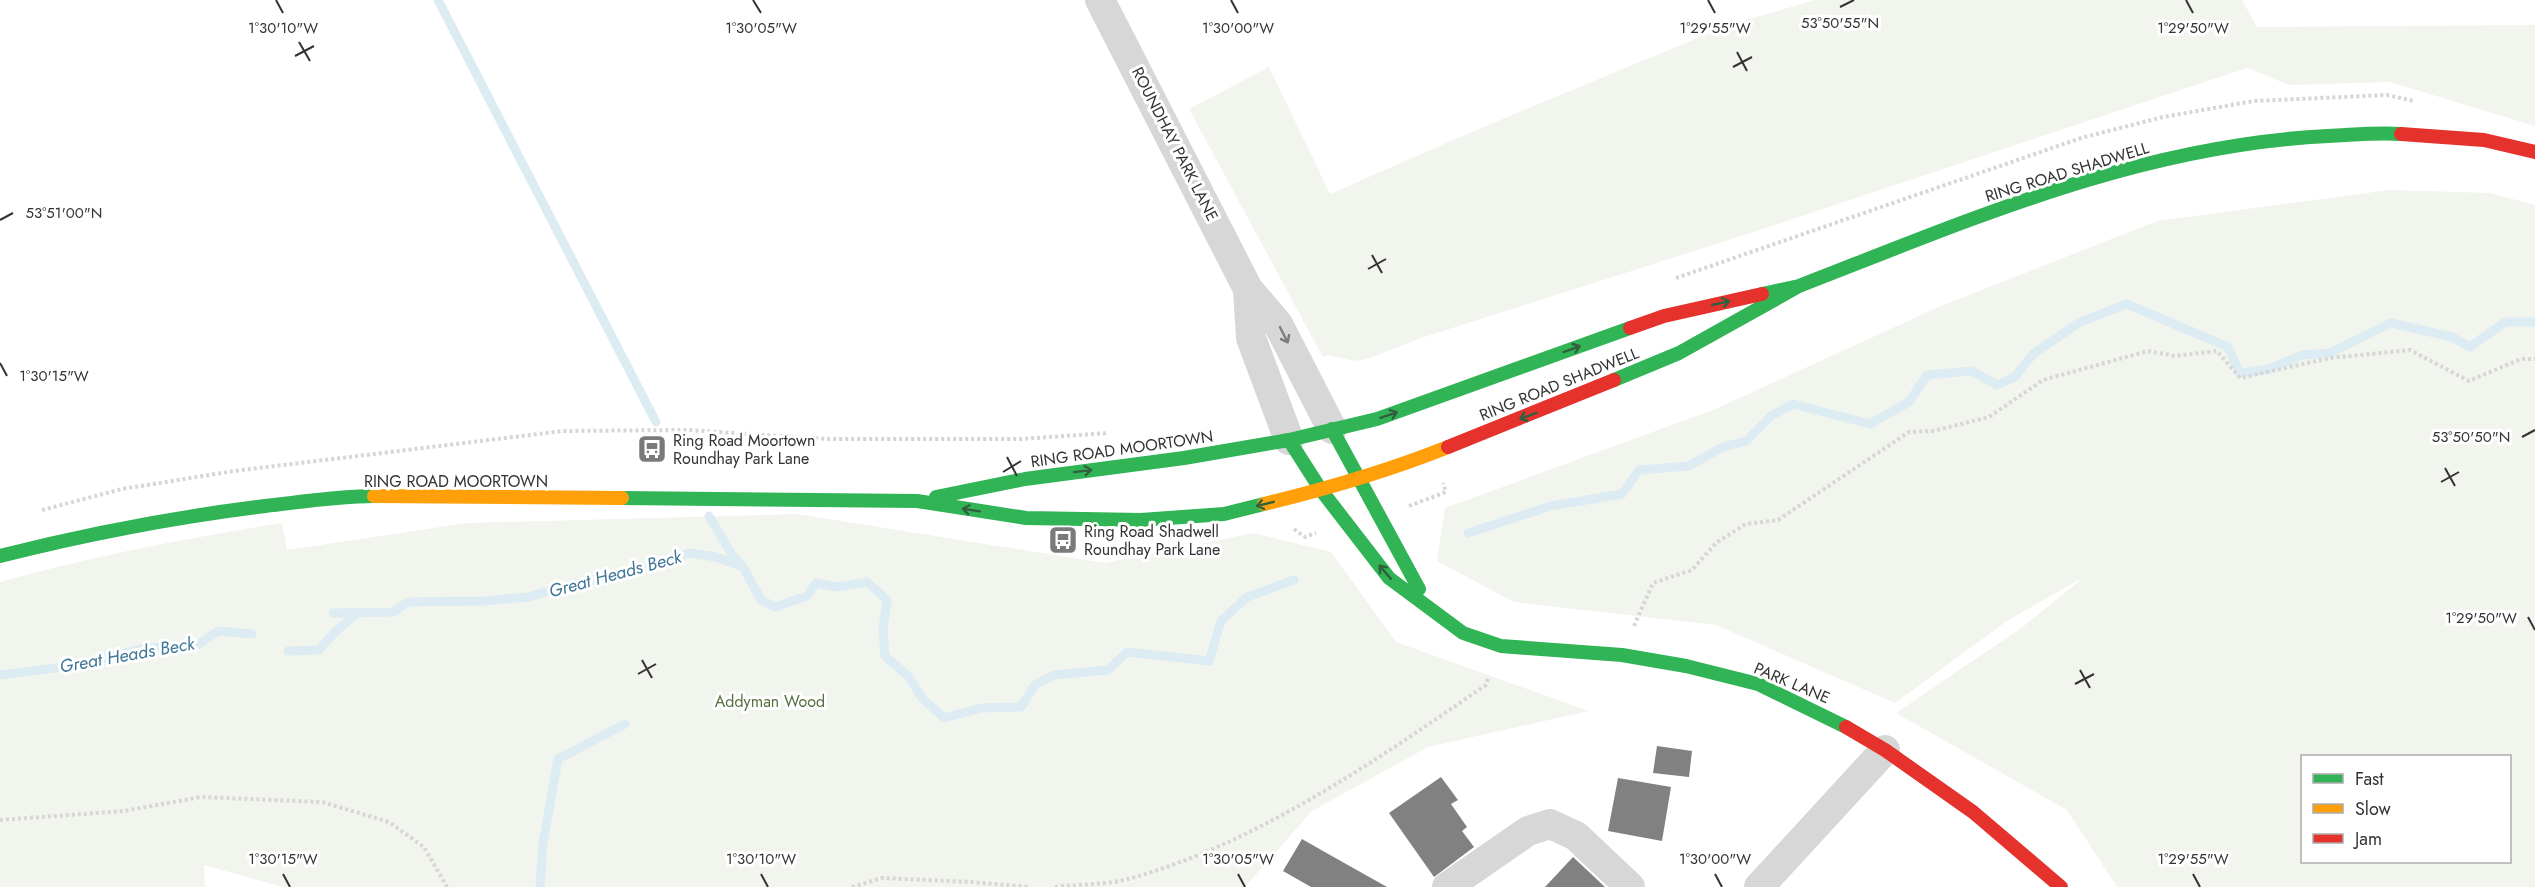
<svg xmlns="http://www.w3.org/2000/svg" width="2535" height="887" viewBox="0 0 2535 887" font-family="Jost,sans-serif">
  <rect width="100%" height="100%" fill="#fff"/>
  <path fill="#f1f5ed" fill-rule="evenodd" d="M1815 0H2242L2257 27 2535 25V126L2390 82 2289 85 2247 68 1763 229 1421 338 1370 358 1355 361 1329 355 1323 357 1189 109 1269 67 1330 194 1476 130 1729 25Z
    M2390 190 2490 193 2535 205V887H2117L2067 810 1896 713 2024 626 2084 577 2007 621 1895 703 1716 625 1514 602 1437 561 1445 508 1713 410 1941 306 2157 221ZM2302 756H2510V862H2302Z
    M797 514 1105 563 1254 533 1331 552 1396 642 1589 711 1428 747 1312 811 1245 887H283L204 865 205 887H0V582C93 556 187 538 282 523L287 550 467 523Z"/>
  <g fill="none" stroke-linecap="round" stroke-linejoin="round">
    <path stroke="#ddebf3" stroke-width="9" d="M438 0 656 422
      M709 516 733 556 741 564
      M1468 533 1551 506 1622 494 1639 470 1689 466 1723 447 1746 441 1771 416 1793 404 1870 424 1909 402 1927 375 1972 371 1997 385 2015 377 2033 354 2080 322 2127 304 2228 347 2240 373 2269 369 2302 355 2330 353 2391 323 2452 337 2470 347 2505 322H2535
      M333 613 393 612 408 602 484 601 528 597 570 585 638 571 689 553 716 557 743 567 761 600 775 607 807 596 816 583 837 587 867 582 887 600 883 628 885 656 908 676 923 699 944 718 981 708 1021 707 1035 685 1054 675 1108 670 1127 652 1209 661 1221 621 1247 597 1294 580
      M288 651 319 650 334 633 357 613
      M0 675 78 665 140 649 199 644 218 631 252 634
      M540 887 543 843 558 759 625 724"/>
  </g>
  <path fill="#818181" d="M1657 746 1692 751 1689 777 1653 773Z
    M1441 777 1458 800 1451 804 1467 827 1462 831 1474 847 1434 877 1389 813Z
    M1618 778 1671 787 1662 841 1608 831Z
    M1302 839 1323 851 1387 887H1311L1283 871Z
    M1573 857 1605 887H1545Z"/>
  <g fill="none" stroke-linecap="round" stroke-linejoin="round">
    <path stroke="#d6d6d6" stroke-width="4" stroke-dasharray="3 3" stroke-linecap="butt" d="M1676 278 2081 138 2163 117 2254 101 2387 95 2414 101
      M1409 506 1446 492 1443 483
      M42 510 122 489 234 471 563 431 688 430 827 439H1021L1108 433
      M1294 529 1305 537 1316 533
      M1634 626 1653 583 1692 570 1716 543 1746 524 1778 520 1909 432 1933 431 1989 417 2043 380 2148 351 2175 356 2217 351 2240 378 2330 358 2410 350 2469 381 2521 359H2535
      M0 820 124 811 201 797 322 802 389 822 424 847 447 887
      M852 887 882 878 972 882 1029 887
      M1055 887C1079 884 1105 885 1128 879 1257 844 1376 760 1486 685L1489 676"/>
    <path stroke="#d7d7d7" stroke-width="30" d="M1100 0 1248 289 1278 324 1332 429
      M1248 289 1251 338 1289 440
      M1447 887 1528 831 1550 824 1576 836 1630 887
      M1759 887 1885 750"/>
    <path stroke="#30b455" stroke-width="14" d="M1762 294 1799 286C1972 219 2140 145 2328 136 2352 135 2377 132 2401 134
      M1614 380 1679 353 1799 286
      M1332 429 1419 589
      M1289 440 1321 490 1389 578 1463 633 1501 646 1622 655 1686 666 1758 684 1846 727
      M936 497 1025 479 1184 458 1289 440 1377 419 1630 328
      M622 498 917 501 1026 518 1141 520 1224 514 1264 504
      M0 556C87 534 175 517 265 506 301 502 338 496 374 496"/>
    <path stroke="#ff9f0a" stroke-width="14" d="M374 496 622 498
      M1264 504C1326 489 1388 471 1448 447"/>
    <path stroke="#e5322d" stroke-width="14" d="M2401 134 2484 140 2535 152
      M1630 328 1664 316 1762 294
      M1448 447 1614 380
      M1846 727 1885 750 1973 812 2061 887"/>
  </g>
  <defs><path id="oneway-shaft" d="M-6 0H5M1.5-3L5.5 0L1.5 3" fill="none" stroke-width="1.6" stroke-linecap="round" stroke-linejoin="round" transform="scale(1.5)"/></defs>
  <g stroke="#32603f">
    <use href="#oneway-shaft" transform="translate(1721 303) rotate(-13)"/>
    <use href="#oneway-shaft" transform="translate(1572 349) rotate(-20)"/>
    <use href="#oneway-shaft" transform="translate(1389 415) rotate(-19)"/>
    <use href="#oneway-shaft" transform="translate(1528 416) rotate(159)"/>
    <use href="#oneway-shaft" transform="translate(1083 471) rotate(-7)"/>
    <use href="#oneway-shaft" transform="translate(1265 504) rotate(166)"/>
    <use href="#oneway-shaft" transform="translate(971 510) rotate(-171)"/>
    <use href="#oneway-shaft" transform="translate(1385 572) rotate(-131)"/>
  </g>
  <use stroke="#7d7d7d" href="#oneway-shaft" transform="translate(1284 335) rotate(63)"/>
  <path fill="none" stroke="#333" stroke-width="2" d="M276 0 283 13M753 0 761 13M1231 0 1238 13M1708 0 1715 13M2186 0 2193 13M1840 7 1854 0M299 42 310 61M1737 52 1747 71M295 56 314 46M1733 67 1752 57M0 220 13 213M1372 255 1382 273M1368 269 1386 259M0 363 7 376M2522 437 2535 430M1007 457 1017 476M2445 468 2455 486M1003 472 1021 461M2441 482 2459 472M2528 617 2535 630M642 660 652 678M2080 670 2090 688M638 674 656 664M2075 684 2094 674M283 874 290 887M761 874 768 887M1238 874 1245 887M1715 874 1722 887M2193 874 2200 887"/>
  <defs>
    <g id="bus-square" transform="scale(1.5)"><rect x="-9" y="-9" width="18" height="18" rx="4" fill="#7a7a7a" stroke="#fff"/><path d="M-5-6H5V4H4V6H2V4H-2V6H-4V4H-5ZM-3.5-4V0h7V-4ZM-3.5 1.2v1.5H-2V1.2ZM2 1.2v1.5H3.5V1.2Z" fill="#fff"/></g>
  </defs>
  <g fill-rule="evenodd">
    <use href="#bus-square" x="652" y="449"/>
    <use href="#bus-square" x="1063" y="540"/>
  </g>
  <g text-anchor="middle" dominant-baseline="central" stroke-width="6" stroke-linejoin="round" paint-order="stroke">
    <g font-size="16" fill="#333" stroke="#fff">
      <text transform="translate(1175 144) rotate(63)">ROUNDHAY PARK LANE</text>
      <text transform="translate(2067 172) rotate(-17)">RING ROAD SHADWELL</text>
      <text transform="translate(1559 384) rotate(-22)">RING ROAD SHADWELL</text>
      <text transform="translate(1122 449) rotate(-8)">RING ROAD MOORTOWN</text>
      <text x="456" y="481">RING ROAD MOORTOWN</text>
      <text transform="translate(1792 683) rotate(23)">PARK LANE</text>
    </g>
    <g font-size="16" fill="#333" stroke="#fff" text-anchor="start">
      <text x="673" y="440">Ring Road Moortown<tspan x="673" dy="18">Roundhay Park Lane</tspan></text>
      <text x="1084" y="531">Ring Road Shadwell<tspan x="1084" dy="18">Roundhay Park Lane</tspan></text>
    </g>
    <g font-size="16" fill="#56703f" stroke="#fff">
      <text x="770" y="701">Addyman Wood</text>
    </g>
    <g font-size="18" font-style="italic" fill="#3f7597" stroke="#fff">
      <text transform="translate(615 574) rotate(-15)">Great Heads Beck</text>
      <text transform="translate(127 655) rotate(-10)">Great Heads Beck</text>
    </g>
  </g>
  <g font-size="15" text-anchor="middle" fill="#333" stroke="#fff" stroke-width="6" stroke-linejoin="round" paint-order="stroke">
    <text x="1840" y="28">53°50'55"N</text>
    <text x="283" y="33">1°30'10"W</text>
    <text x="761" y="33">1°30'05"W</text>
    <text x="1238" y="33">1°30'00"W</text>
    <text x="1715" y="33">1°29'55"W</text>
    <text x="2193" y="33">1°29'50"W</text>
    <text x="64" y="218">53°51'00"N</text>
    <text x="54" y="381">1°30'15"W</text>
    <text x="2471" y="442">53°50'50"N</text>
    <text x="2481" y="623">1°29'50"W</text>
    <text x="283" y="864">1°30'15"W</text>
    <text x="761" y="864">1°30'10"W</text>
    <text x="1238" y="864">1°30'05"W</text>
    <text x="1715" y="864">1°30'00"W</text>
    <text x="2193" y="864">1°29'55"W</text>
  </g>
  <rect x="2301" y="755" width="210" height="108" fill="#ffffff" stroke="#adadad" stroke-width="1.5"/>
  <rect x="2313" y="774" width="30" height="9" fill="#30b455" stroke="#adadad" stroke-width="1.5"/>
  <text x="2355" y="785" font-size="18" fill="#333333">Fast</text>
  <rect x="2313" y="804" width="30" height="9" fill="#ff9f0a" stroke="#adadad" stroke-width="1.5"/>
  <text x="2355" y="815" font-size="18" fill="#333333">Slow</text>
  <rect x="2313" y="834" width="30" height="9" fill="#e5322d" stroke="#adadad" stroke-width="1.5"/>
  <text x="2355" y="845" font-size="18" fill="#333333">Jam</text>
</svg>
